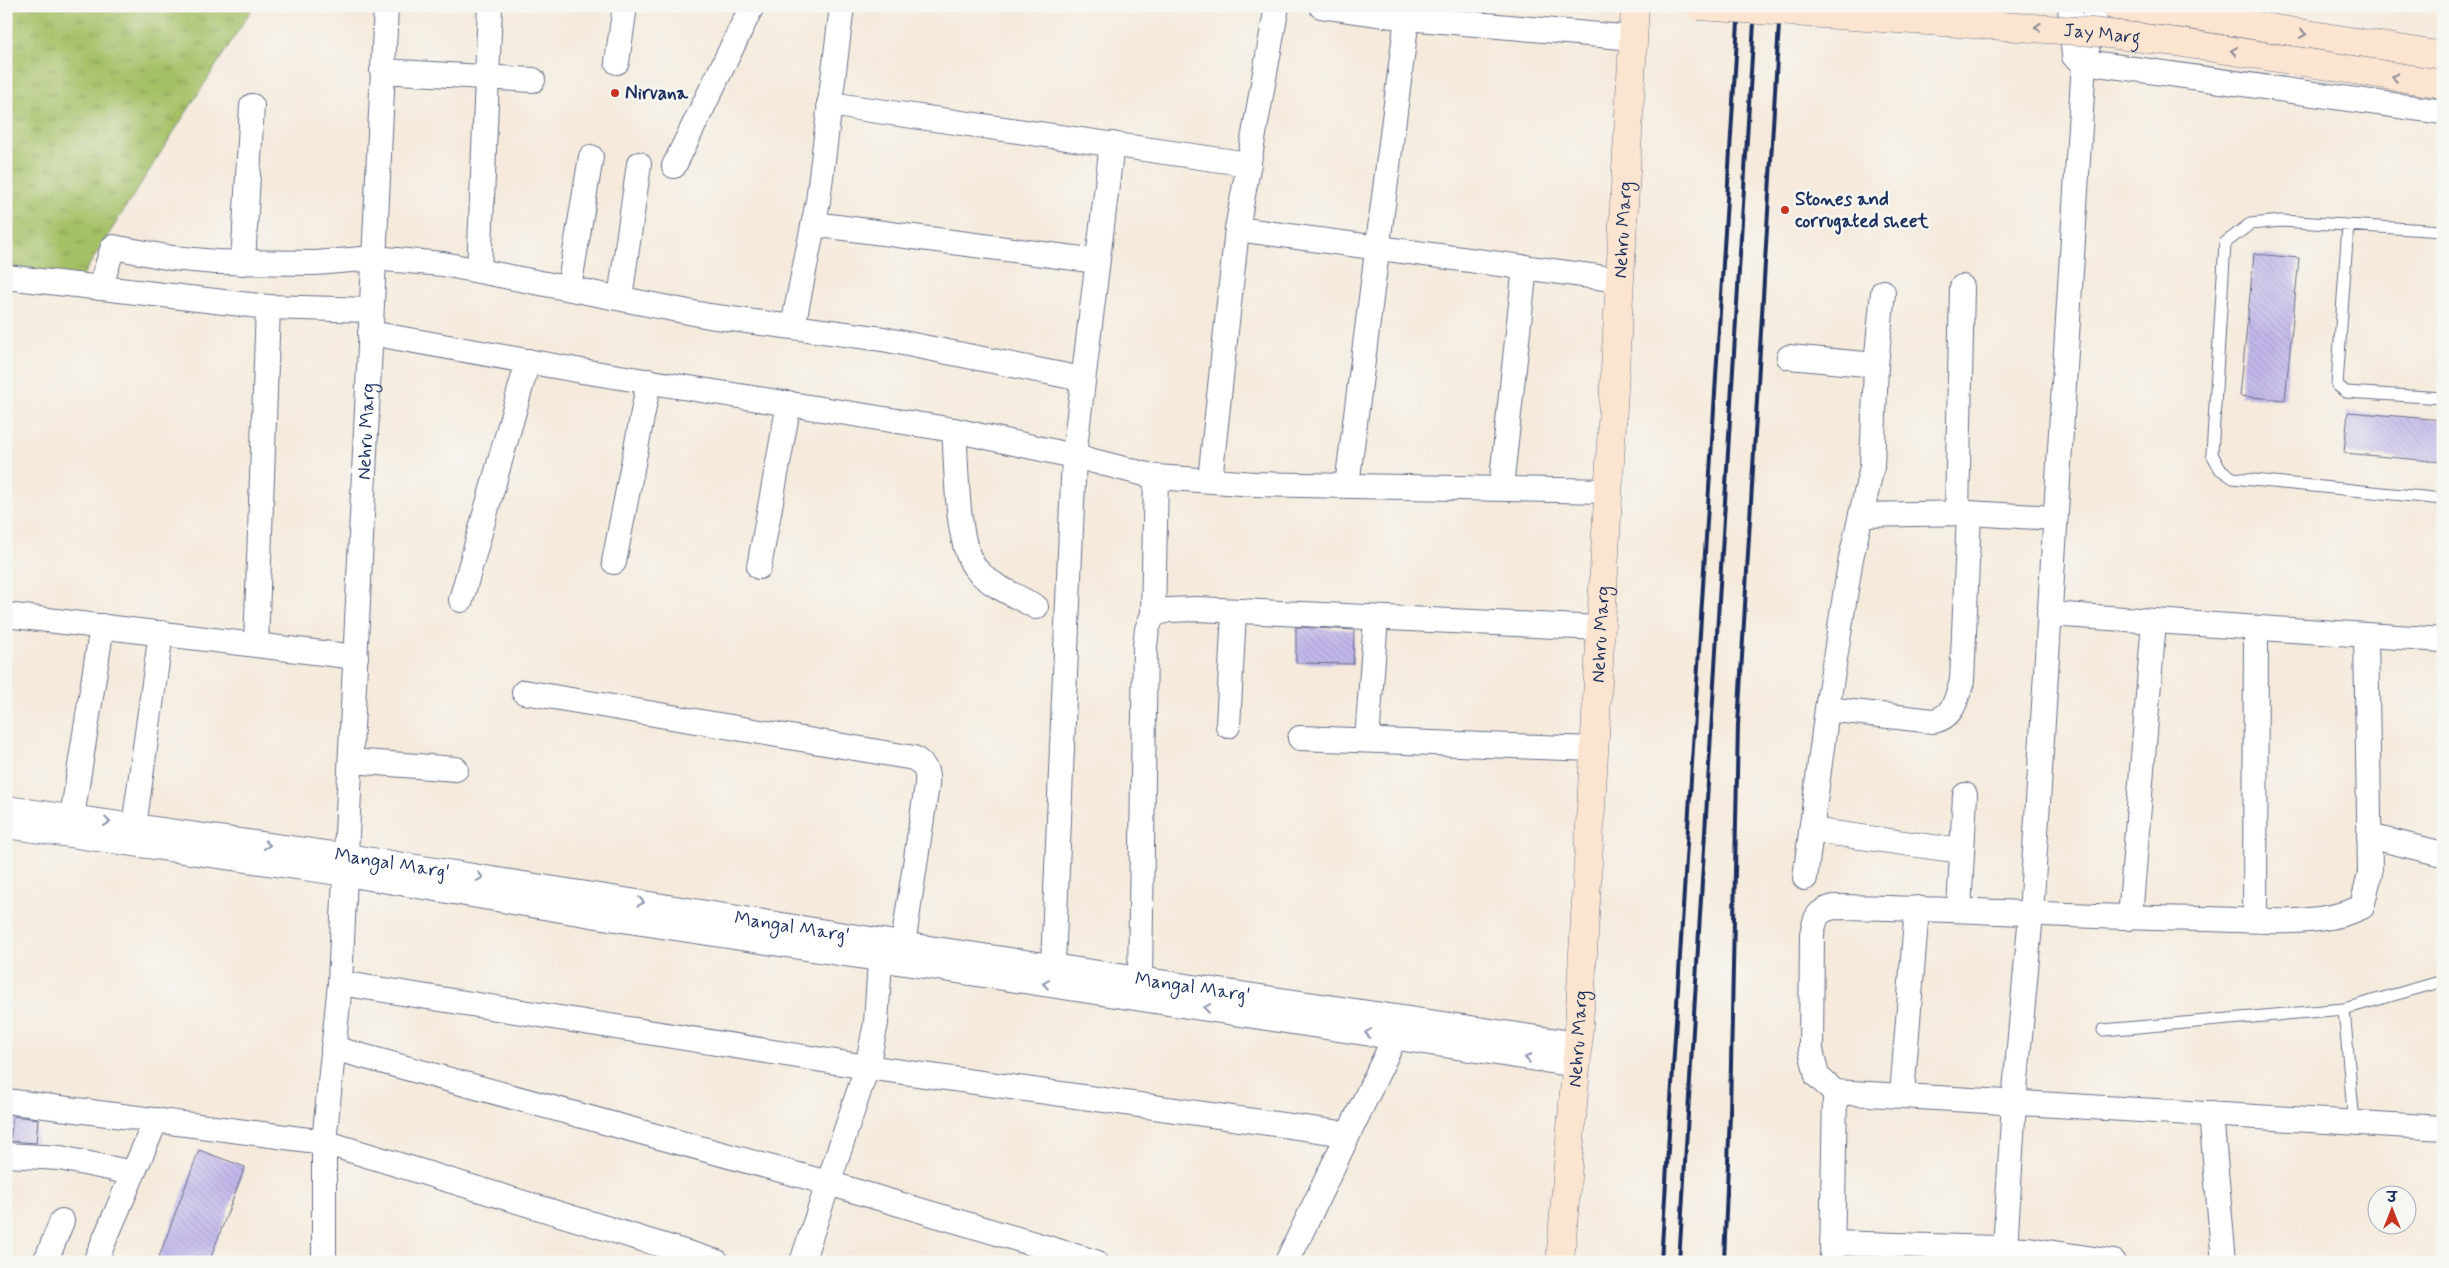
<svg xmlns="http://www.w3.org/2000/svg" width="2449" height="1268" viewBox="0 0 2449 1268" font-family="Mynerve,'Playpen Sans Deva',sans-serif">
  <defs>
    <pattern id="grass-tufts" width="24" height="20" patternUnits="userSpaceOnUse" patternTransform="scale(1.25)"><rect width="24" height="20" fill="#a6c066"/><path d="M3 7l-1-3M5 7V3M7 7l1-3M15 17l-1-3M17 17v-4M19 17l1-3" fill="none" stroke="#869c57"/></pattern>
    <pattern id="building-back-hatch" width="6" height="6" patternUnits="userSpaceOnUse" patternTransform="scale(1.25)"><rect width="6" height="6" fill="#c3b8ea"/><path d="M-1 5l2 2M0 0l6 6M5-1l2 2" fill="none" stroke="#a79ecb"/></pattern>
  </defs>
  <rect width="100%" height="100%" fill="#f6f6f2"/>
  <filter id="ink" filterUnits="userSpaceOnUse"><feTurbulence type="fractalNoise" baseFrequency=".02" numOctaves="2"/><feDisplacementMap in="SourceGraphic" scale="10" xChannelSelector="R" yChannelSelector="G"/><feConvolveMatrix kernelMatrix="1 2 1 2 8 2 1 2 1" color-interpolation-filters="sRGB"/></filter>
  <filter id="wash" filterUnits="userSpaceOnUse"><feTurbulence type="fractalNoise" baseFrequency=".0096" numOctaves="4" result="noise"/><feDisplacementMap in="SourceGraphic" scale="20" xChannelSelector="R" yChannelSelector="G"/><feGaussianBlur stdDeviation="1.12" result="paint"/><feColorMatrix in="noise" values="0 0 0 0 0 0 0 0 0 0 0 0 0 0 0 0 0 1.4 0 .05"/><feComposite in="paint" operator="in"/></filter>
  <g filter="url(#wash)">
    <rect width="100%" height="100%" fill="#f5eadb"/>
    <path fill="url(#grass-tufts)" stroke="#607862" d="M6 6H254L77 284 6 273Z"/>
    <g id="blocks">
      <path fill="url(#building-back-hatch)" d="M2254 254 2299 258 2285 400 2240 396Z
        M2348 412 2443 420V462L2344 453Z
        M1296 627 1354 630 1353 664 1296 663Z
        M13 1116 38 1119 36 1143 10 1141Z
        M199 1150 245 1167 209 1262H157Z"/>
    </g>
  </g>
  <g filter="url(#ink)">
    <use href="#blocks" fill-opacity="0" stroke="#67708a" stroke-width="1"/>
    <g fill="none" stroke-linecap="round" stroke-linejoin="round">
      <g stroke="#67708a" stroke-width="13">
        <path id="lane" d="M2348 225 2337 385 2346 392 2443 398
          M2443 231 2281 221 2250 224 2225 243 2212 454 2220 469 2233 478 2443 499
          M2344 1009 2354 1123
          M2103 1030 2344 1009 2443 981"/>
      </g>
      <g stroke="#67708a" stroke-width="26">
        <g id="street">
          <path d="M1321 6 1407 18 1633 38"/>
          <path d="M2070 6 2074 56 2084 62 2443 112"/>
          <path d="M617 62 625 6"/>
          <path d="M382 71 533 80"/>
          <path d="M829 104 1249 164"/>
          <path d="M674 166 752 6"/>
          <path d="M814 224 1097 261"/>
          <path d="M1237 229 1620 280"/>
          <path d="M243 263 252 106"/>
          <path d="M479 271 490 6"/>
          <path d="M6 277 268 307 371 310"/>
          <path d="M100 288 113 247 172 258 216 262 316 263 373 258 443 264 709 316 883 339 1082 379"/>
          <path d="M569 288 591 157"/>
          <path d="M620 298 639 164"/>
          <path d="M793 326 818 201 842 6"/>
          <path d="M370 333 582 371 954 430 1074 456 1156 477 1255 484 1608 491"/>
          <path d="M1789 357 1876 365"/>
          <path d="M954 430C957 463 955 547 977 570 991 586 1017 596 1036 607"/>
          <path d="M1210 480 1237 229 1277 6"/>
          <path d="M1347 485 1407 18"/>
          <path d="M1501 487 1525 267"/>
          <path d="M1957 513 1962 287"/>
          <path d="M1861 515 1969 513 2054 518"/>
          <path d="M614 562 649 381"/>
          <path d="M759 567 789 403"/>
          <path d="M461 600 528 361"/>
          <path d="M2049 614 2443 640"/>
          <path d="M6 615 356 657"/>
          <path d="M1153 615 1156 477"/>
          <path d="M2366 635 2370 873 2362 907C2317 928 2258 920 2209 919 2084 918 1959 908 1834 907 1817 911 1816 916 1812 934L1811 1050 1817 1076 1835 1092 2443 1128"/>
          <path d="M256 645 268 307"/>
          <path d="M524 692 914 758C926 766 928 772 927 785L901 958"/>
          <path d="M1827 709 1933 721C1953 718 1957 698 1962 681L1969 513"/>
          <path d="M1228 726 1234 612"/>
          <path d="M1300 738 1594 749"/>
          <path d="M1367 740 1376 618"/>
          <path d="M351 761 456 769"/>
          <path id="s1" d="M6 808 347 856 902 944 1578 1044"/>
          <path d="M72 817 102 626"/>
          <path d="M6 826 346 874 609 918 1576 1065"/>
          <path d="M134 826 161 633"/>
          <path d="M1811 830 1961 851"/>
          <path d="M2369 836 2443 854"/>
          <path d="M1805 878 1827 709 1851 558 1872 467 1876 365 1883 292"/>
          <path d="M1959 910 1965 795"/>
          <path d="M2130 918 2154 621"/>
          <path d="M2255 920 2256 628"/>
          <path d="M1053 965 1074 456 1112 144"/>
          <path d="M1140 978 1145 646 1147 629 1153 615 1168 610 1197 609 1600 628"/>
          <path d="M340 983 867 1067 1347 1134"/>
          <path d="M333 1048 828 1183 1095 1262"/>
          <path d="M1902 1095 1917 908"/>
          <path d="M6 1101 324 1142 717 1262"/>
          <path d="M2211 1114 2224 1262"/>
          <path d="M6 1155 60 1158 133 1173"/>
          <path d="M1832 1243 2028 1249 2114 1262"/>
          <path d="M2005 1249 2014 1102 2031 914 2084 62 2097 6"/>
          <path d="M44 1262 47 1258 62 1221"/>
          <path d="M95 1262 156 1120"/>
          <path id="s2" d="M324 1262V1142L340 983 386 6"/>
          <path d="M802 1262 867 1067 876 1023 881 945"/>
          <path d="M1287 1262 1395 1037"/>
          <path d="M1832 1262 1835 1092"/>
        </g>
      </g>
      <g stroke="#67708a" stroke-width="29">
        <g id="secondary">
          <path d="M2116 6 2183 14 2443 56"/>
          <path id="s3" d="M1560 1262 1578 1044 1635 6"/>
        </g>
      </g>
      <use href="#lane" stroke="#fff" stroke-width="11"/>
      <use href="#street" stroke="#fff" stroke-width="24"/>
      <use href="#secondary" stroke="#fce5d0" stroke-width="28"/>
      <path stroke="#1b2f5e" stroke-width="4" d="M1661 1262 1739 6
        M1679 1262 1755 6
        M1724 1262 1730 1113 1738 725 1780 6"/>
      <g stroke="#67708a" stroke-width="29" stroke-linecap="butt">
        <g id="secondary-bridge">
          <path id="s4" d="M1699 6 2092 32 2176 42 2443 84"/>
        </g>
      </g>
      <use href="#secondary-bridge" stroke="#fce5d0" stroke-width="28"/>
    </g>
    <defs><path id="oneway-chevron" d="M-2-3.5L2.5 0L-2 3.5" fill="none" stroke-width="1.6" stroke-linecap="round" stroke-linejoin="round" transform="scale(1.25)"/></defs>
    <g stroke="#8c8a97">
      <use href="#oneway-chevron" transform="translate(2038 27) rotate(-176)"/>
      <use href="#oneway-chevron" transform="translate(2303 34) rotate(9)"/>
      <use href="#oneway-chevron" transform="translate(2234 51) rotate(-171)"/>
      <use href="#oneway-chevron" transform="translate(2395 77) rotate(-171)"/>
    </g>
    <g stroke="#8d97ae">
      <use href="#oneway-chevron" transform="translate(107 822) rotate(8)"/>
      <use href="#oneway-chevron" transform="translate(267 845) rotate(8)"/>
      <use href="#oneway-chevron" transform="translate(480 877) rotate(9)"/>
      <use href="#oneway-chevron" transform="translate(641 902) rotate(9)"/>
      <use href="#oneway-chevron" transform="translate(1046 984) rotate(-172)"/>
      <use href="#oneway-chevron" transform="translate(1207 1008) rotate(-171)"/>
      <use href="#oneway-chevron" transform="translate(1368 1033) rotate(-171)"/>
      <use href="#oneway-chevron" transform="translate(1528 1058) rotate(-171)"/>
    </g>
  </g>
  <g fill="#c8321e" stroke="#f6f6f2" stroke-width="2">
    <circle cx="615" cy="93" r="5"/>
    <circle cx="1785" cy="210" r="5"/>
  </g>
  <g text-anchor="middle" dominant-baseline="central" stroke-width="5" stroke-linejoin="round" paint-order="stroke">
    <g font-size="19" fill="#1b2f5e" stroke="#f6f6f2">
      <text stroke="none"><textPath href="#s4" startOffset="404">Jay Marg</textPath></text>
      <text stroke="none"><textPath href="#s3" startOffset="1034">Nehru Marg</textPath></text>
      <text stroke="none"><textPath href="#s2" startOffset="832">Nehru Marg</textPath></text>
      <text stroke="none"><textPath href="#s3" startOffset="629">Nehru Marg</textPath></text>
      <text stroke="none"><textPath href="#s1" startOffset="390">Mangal Marg'</textPath></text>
      <text stroke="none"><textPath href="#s1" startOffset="795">Mangal Marg'</textPath></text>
      <text stroke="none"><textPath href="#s1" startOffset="1200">Mangal Marg'</textPath></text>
      <text stroke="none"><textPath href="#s3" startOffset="224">Nehru Marg</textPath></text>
    </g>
    <g font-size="19" font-weight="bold" fill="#1b2f5e" stroke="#f6f6f2" text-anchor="start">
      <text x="625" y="93">Nirvana</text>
      <text x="1795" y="199">Stones and<tspan x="1795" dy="22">corrugated sheet</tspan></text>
    </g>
  </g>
  <rect width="2449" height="1268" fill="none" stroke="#f6f6f2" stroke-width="25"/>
  <g transform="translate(2392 1210)"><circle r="24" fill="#f6f6f2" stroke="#9ea6b7"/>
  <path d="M0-4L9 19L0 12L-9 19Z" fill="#c8321e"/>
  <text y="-8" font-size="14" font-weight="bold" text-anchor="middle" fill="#1b2f5e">उ</text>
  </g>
</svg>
